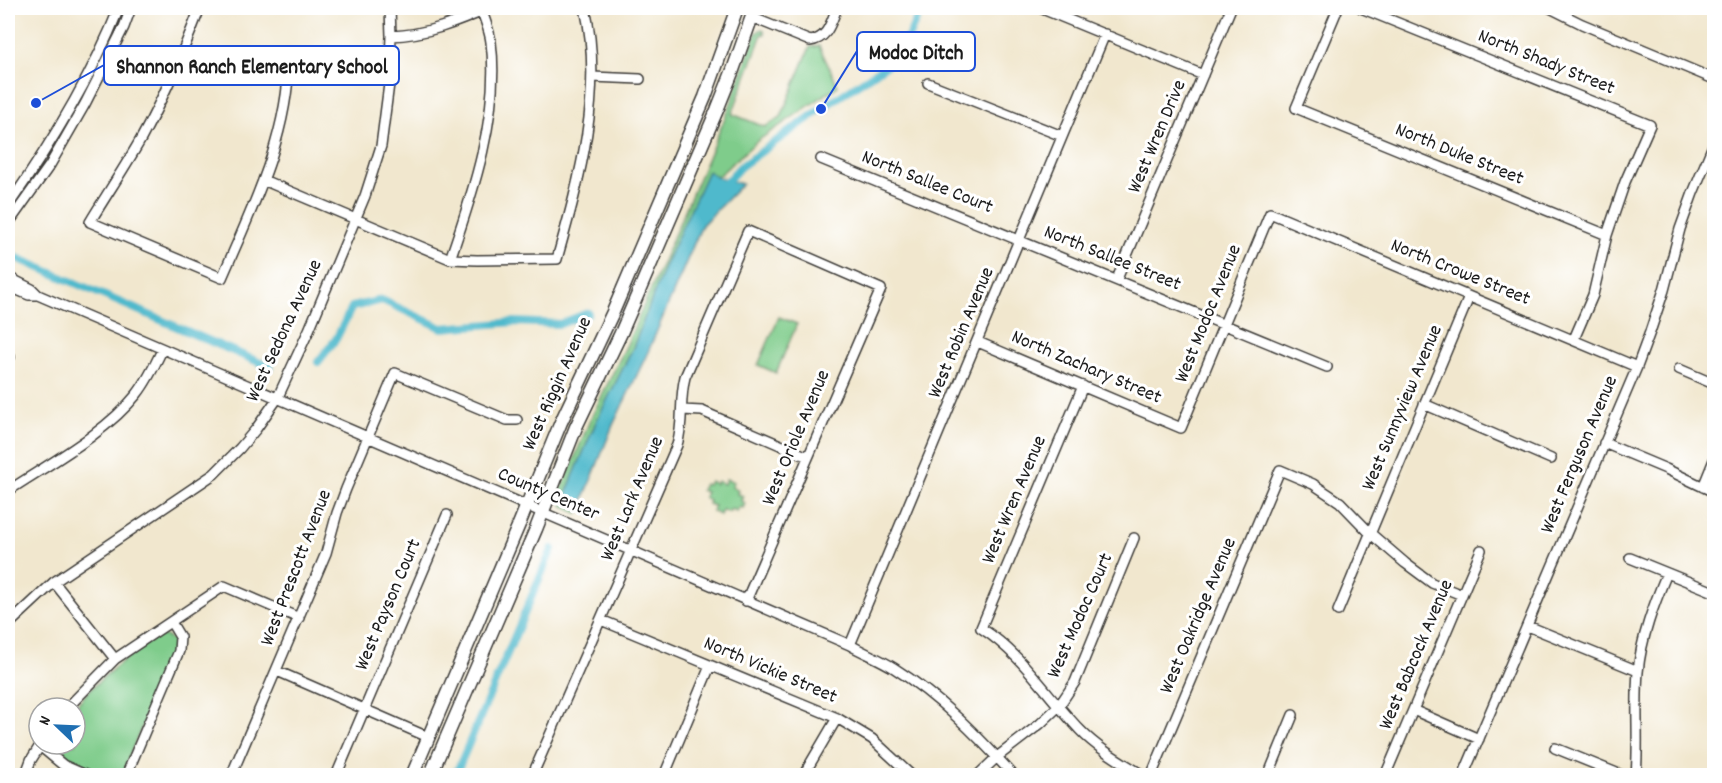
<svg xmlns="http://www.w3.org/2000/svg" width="1722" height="783" viewBox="0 0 1722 783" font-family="Dekko,sans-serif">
  <rect width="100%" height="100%" fill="#fff"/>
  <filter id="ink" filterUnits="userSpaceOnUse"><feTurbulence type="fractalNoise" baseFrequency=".0167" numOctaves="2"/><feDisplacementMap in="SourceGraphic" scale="12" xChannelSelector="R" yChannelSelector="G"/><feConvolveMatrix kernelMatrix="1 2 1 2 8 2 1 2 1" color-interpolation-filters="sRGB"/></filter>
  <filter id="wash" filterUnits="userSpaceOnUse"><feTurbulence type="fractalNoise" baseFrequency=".008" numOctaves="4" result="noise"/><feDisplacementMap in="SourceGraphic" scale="24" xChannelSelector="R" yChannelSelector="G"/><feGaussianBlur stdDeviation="1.35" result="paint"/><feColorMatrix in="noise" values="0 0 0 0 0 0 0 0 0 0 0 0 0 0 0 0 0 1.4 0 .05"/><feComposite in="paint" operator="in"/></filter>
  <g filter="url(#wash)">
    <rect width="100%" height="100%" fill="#f1e7ce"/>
    <path fill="#7fcc8b" stroke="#4e7454" stroke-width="1.5" d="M762 29 764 30 765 34H762L732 114 765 127 781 117 810 47 819 46 838 86 756 142 717 177 708 171 665 265 633 348 596 422 567 491 570 504 580 508 578 514 562 505 560 499V493L590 420 627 344 728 111 756 33Z
      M779 317 797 324 776 373 758 365Z
      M726 479 734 482 732 487 738 490 737 494 743 496 741 501 745 503 743 508 739 507 737 511 731 509 729 512 722 510 720 515 712 511 714 506 708 504 709 500 704 497 706 492 701 490 704 484 708 485 710 481 716 484 717 481 724 484Z
      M163 635 173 640 175 649 129 757 123 775H96L55 756 49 748 48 744H75C75 735 73 713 76 707 83 692 148 637 163 635Z"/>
    <path fill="#4fb9cc" stroke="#366a74" stroke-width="1.5" d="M708 171 717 177 742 184 702 225 648 352 613 425 580 508 570 505 567 491 596 422 633 348 665 265Z"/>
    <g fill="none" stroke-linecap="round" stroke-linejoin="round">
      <path stroke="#4fb9cc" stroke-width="8" d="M720 189 740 167 821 109 888 64 910 34 921 8
        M17 258 270 367
        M318 362 336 339 352 307 382 300 442 328 515 322 560 324 588 313
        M455 776 552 549"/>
    </g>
  </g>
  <g filter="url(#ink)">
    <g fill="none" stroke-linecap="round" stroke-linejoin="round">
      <g stroke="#3c3a37" stroke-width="12">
        <path id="minor" d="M200 8C183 52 164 97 141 139 125 167 107 194 90 222L222 278C252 208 288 137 289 59
          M1040 8 1203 75
          M1338 8 1296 108 1607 235
          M1361 8 1650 125 1625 182 1607 235 1593 295 1574 339
          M1550 8 1582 24 1714 79
          M751 17 810 41C828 39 831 22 837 8
          M391 36C426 35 458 22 490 8
          M592 77 640 79
          M928 83 1062 136
          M821 159 1327 367
          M263 180 450 259 477 260 557 259C580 178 604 91 585 8
          M8 206C51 144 91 79 119 8
          M8 224 50 165 85 104 124 27 131 8
          M450 259C473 193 500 112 491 42 490 32 485 21 482 11
          M8 277 32 289 38 295
          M1117 279 1231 8
          M8 286 29 295H38L850 645C864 653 880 659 894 668 940 697 978 736 1014 776
          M978 342 1181 428 1270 213 1637 367
          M8 358 10 357
          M1679 369 1714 384
          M1083 386 981 628C1022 654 1047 696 1080 730 1098 749 1122 762 1144 776
          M1424 404 1551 459
          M682 410 702 411 711 415 808 457
          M1604 443 1666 469 1714 492
          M1703 487 1714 460
          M8 491C50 463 105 434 137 394 148 380 155 365 162 350
          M1630 558 1714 592
          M54 582 115 659
          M1338 611 1469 297
          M601 620 837 718 872 739 912 776
          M8 625 54 582 214 474 240 448 256 429 277 399 309 330 365 196 381 146 389 84 391 36 390 8
          M1528 626 1638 671
          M850 645 1105 34
          M277 671 428 737
          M67 708 115 659 224 586 299 618
          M1413 710 1479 739
          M40 746 63 765 88 776
          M1555 748 1624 776
          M25 776 31 760 41 744
          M126 776 179 651 180 637 171 622
          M231 776 326 553 337 513 346 489 395 373 507 420H517
          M336 776 447 515
          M532 776 677 445C684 423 679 400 685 377L748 231 881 289 746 601
          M664 776 710 666
          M803 776 837 718
          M977 776 997 757 1040 724 1059 706 1075 682 1134 538
          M1151 776 1280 470 1313 484 1340 502 1370 533 1405 563 1432 583 1462 595
          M1268 776 1293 715
          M1385 776 1481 550
          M1463 776 1637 367 1650 332 1664 290 1680 229 1693 193 1714 143
          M1636 776C1639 741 1635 706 1638 672 1641 638 1654 604 1667 573"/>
      </g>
      <g stroke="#3c3a37" stroke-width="15">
        <path id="major" d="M412 776 520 522 561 422 613 312 705 97 737 8
          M430 776 536 529 576 427 621 333 717 110 733 70 755 8"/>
      </g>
      <use href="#minor" stroke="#fff" stroke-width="9"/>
      <use href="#major" stroke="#fff" stroke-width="12"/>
    </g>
  </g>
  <g text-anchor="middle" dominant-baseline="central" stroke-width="6" stroke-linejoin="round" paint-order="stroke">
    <g font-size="20" fill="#1c1c1c" stroke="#fff">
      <text transform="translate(1546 63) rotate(22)">North Shady Street</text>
      <text transform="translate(1158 137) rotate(-67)">West Wren Drive</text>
      <text transform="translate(1459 155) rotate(22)">North Duke Street</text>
      <text transform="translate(927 183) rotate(22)">North Sallee Court</text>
      <text transform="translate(1112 259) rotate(22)">North Sallee Street</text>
      <text transform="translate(1460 273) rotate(22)">North Crowe Street</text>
      <text transform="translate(1209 314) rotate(-68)">West Modoc Avenue</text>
      <text transform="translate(285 331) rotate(-65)">West Sedona Avenue</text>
      <text transform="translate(962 333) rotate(-67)">West Robin Avenue</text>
      <text transform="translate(1086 368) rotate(23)">North Zachary Street</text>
      <text transform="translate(558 384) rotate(-66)">West Riggin Avenue</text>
      <text transform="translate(1403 408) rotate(-67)">West Sunnyview Avenue</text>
      <text transform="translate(797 438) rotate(-67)">West Oriole Avenue</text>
      <text transform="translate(1580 455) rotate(-67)">West Ferguson Avenue</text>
      <text transform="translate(548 495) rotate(23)">County Center</text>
      <text transform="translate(633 499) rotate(-67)">West Lark Avenue</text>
      <text transform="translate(1015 500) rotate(-67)">West Wren Avenue</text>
      <text transform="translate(297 568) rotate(-69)">West Prescott Avenue</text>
      <text transform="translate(389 605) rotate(-67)">West Payson Court</text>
      <text transform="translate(1081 616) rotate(-66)">West Modoc Court</text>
      <text transform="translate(1199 616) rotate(-67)">West Oakridge Avenue</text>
      <text transform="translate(1417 655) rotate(-67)">West Babcock Avenue</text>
      <text transform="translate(770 671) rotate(23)">North Vickie Street</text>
    </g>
  </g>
  <path fill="none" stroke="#1d4ed8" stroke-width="2" d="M821 109L857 51M36 103L104 65"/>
  <g fill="#1d4ed8" stroke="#fff" stroke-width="2">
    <circle cx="821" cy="109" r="6"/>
    <circle cx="36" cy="103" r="6"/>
  </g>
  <g fill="#fff" stroke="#1d4ed8" stroke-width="2">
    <rect x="857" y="32" width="118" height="39" rx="6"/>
    <rect x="104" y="46" width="295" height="39" rx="6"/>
  </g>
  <g font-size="21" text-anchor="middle" font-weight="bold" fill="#1c1c1c">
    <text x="916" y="59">Modoc Ditch</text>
    <text x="252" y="73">Shannon Ranch Elementary School</text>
  </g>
  <rect width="1722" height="783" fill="none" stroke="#fff" stroke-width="30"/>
  <g transform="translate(57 726) rotate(293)"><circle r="28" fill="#ffffff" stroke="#a4a4a4" stroke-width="1.5"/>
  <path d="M0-4.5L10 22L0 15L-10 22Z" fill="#1f6fb2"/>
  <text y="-9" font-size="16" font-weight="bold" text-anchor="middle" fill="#1c1c1c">N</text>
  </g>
</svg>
